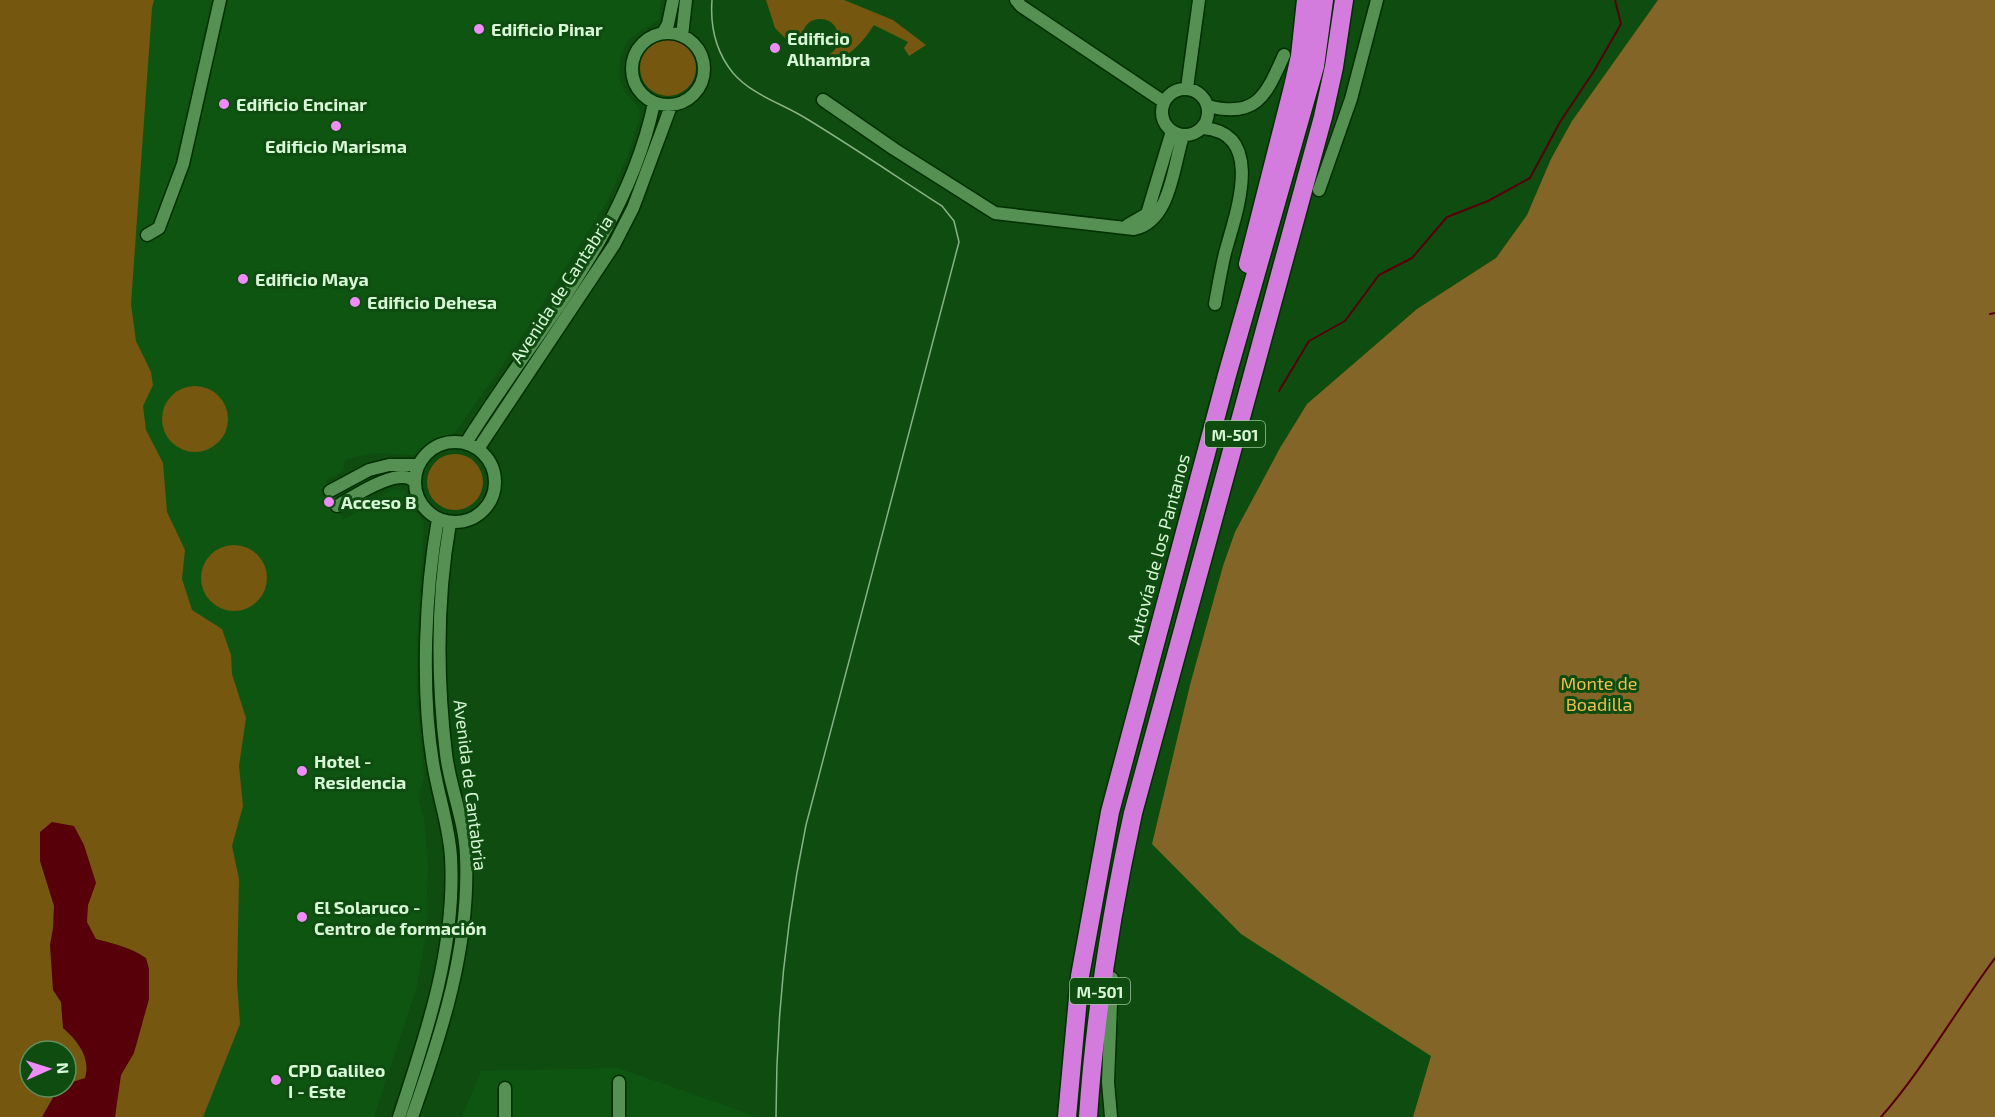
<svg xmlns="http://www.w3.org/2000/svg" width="1995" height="1117" viewBox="0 0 1995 1117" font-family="'Exo 2',sans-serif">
  <rect width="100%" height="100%" fill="#0e4c10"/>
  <path fill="#0f5512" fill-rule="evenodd" d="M0 0H661L659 19 629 39 620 58 619 77 624 91 639 108 640 116 628 155 608 200 516 346 454 434 433 439 415 455 375 453 345 459 343 472 326 480 343 520 361 510 392 489 406 491 410 505 424 522 417 643V698L424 777 418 798 424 819 428 863 426 934 417 986 374 1117H0ZM30 1051H66V1087H30Z
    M618 1068 758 1117H462L481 1071Z"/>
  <path fill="#75570f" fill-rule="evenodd" d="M0 0H154L152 8 131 304 136 341 151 372 153 385 143 406 146 430 163 463 167 512 185 550 182 579 192 610 222 629 231 655 232 674 246 718 239 766 243 806 232 846 239 879 237 982 240 1024 203 1117H0ZM30 1051H66V1087H30Z
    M766 0H844L893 20 926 45 909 56 904 48 908 42 874 25C859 48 840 68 809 60L811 55C848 66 846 11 814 20 805 23 803 30 802 39L792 36 789 42 775 28Z
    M640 68a28 28 0 1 1 56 0a28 28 0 1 1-56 0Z
    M162 419a33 33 0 1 1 66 0a33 33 0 1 1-66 0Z
    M427 482a28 28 0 1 1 56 0a28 28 0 1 1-56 0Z
    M201 578a33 33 0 1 1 66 0a33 33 0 1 1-66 0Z"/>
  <path fill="#836627" d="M1658 0H1995V1117H1413L1431 1056 1241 934 1152 844 1190 685 1223 566 1235 532 1280 448 1307 404 1417 309 1496 258 1527 215 1551 159 1572 121Z"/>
  <path fill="#57000a" d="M52 822 74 826 84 845 96 883 88 905 87 922 96 939C114 944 130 947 146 958L149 969V999L134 1053 121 1075 115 1117H42L59 1087H66V1084L85 1078C91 1058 78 1041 63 1028L61 1002 53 990 50 945 53 928 54 906 40 861V832Z"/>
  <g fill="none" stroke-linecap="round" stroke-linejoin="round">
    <path stroke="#57000a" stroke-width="2" d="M1990 314 1995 313
      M1279 391 1309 341 1345 321 1379 275 1412 258 1447 217 1488 201 1530 178 1560 122 1594 71 1621 24 1615 0
      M1881 1117C1924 1068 1956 1010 1995 958"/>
    <g stroke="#002f02" stroke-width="15">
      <path id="minor" d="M1016 0 1021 6 1164 102
        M632 69a36 36 0 1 1 72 0a36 36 0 1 1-72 0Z
        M663 33 668 24 673 0
        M682 36 686 0
        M1187 88 1199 0
        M1162 112a23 23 0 1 1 46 0a23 23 0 1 1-46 0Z
        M823 100 894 149 995 213 1134 229C1171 221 1173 166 1183 136
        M1208 106C1257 119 1266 95 1284 55
        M1203 128C1267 133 1235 216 1225 253 1221 270 1218 287 1215 304
        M1319 190 1351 99 1377 0
        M1128 225 1147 214 1172 131
        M147 235 159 228 183 164 220 0
        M415 482a40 40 0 1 1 80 0a40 40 0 1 1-80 0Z
        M466 443C534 333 627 233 654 103
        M478 449 614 245 633 208 671 106
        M330 491 369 470 389 465H418
        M337 506C353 497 398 466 414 481
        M619 1082V1117
        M399 1117C427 1032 456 947 451 857 449 825 438 795 433 763 421 691 425 592 438 519
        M412 1117C442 1032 470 947 466 856 465 821 450 788 446 754 437 679 437 597 450 523
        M505 1117V1088
        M1111 1117 1108 1082 1112 978"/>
    </g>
    <g stroke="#002f02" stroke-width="21">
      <path id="highway" d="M1248 264 1293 87 1300 56 1306 0
        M1067 1117 1080 976 1110 812 1227 375 1315 66 1324 0
        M1088 1117C1095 1014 1111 914 1133 813L1323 117 1334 67 1344 0"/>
    </g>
    <use href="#minor" stroke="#569154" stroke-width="12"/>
    <use href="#highway" stroke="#d47cdd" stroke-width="18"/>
    <path stroke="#87b286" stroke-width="1.5" d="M712 0C710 27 716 52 733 73 753 96 782 103 807 119 853 147 897 177 942 206L954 221 959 242 806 825C786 922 776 1018 776 1117"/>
  </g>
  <g fill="#ee8cf9" stroke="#0e4c10" stroke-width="2">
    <circle cx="479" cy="29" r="6"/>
    <circle cx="775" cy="48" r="6"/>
    <circle cx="224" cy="104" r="6"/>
    <circle cx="336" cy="126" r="6"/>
    <circle cx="243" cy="279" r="6"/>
    <circle cx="355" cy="302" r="6"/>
    <circle cx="329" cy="502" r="6"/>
    <circle cx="302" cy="771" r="6"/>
    <circle cx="302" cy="917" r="6"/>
    <circle cx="276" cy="1080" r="6"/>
  </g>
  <g text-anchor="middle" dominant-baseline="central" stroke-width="6" stroke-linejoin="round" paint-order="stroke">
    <g fill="#0e4c10" stroke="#9bc49b" stroke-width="1.5">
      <rect x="1205" y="421" width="60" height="26" rx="4.5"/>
      <rect x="1070" y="978" width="60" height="26" rx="4.5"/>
    </g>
    <g font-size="16" font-weight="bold" fill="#d8f7d6">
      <text x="1235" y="434">M-501</text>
      <text x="1100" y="991">M-501</text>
    </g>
    <g font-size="18" font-weight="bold" fill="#d8f7d6" stroke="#0e4c10" text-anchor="start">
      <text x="491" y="29">Edificio Pinar</text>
      <text x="787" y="38">Edificio<tspan x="787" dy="21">Alhambra</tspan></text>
      <text x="236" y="104">Edificio Encinar</text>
      <text x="336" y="146" text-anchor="middle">Edificio Marisma</text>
      <text x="255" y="279">Edificio Maya</text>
      <text x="367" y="302">Edificio Dehesa</text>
      <text x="341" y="502">Acceso B</text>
      <text x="314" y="761">Hotel -<tspan x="314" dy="21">Residencia</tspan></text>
      <text x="314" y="907">El Solaruco -<tspan x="314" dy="21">Centro de formación</tspan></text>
      <text x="288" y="1070">CPD Galileo<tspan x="288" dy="21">I - Este</tspan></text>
    </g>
    <g font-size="18" fill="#d8f7d6" stroke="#0e4c10">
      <text transform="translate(561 289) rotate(-57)">Avenida de Cantabria</text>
      <text transform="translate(1158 549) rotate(-75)">Autovía de los Pantanos</text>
      <text transform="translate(471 785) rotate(83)">Avenida de Cantabria</text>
    </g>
    <g font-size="18" fill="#f2bd4c" stroke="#0e4c10">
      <text x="1599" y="683">Monte de<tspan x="1599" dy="21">Boadilla</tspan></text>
    </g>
  </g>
  <g transform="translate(48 1069) rotate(87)"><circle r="28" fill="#0e4c10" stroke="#5f905f" stroke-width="1.5"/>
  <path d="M0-4.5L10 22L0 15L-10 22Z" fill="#ee8cf9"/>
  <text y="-9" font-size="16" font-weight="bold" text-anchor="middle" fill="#d8f7d6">N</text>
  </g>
</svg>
